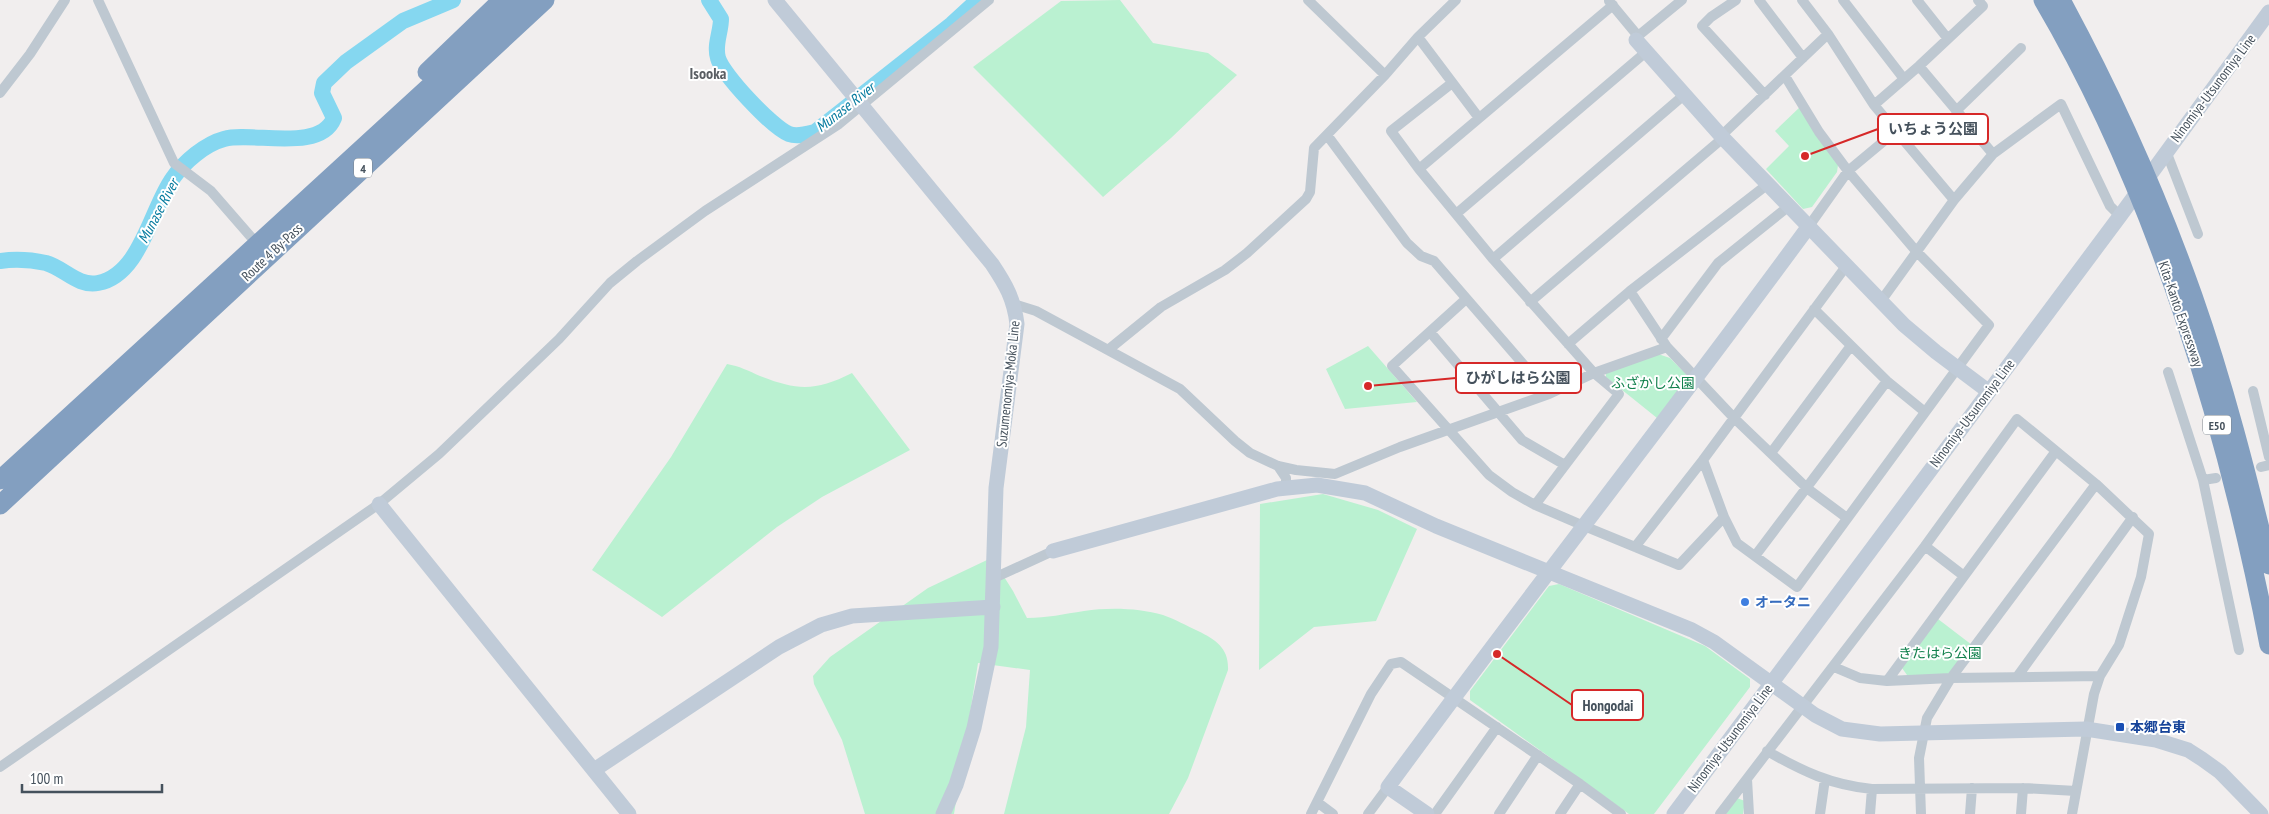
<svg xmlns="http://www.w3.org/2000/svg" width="2269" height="814" viewBox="0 0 2269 814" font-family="'PT Sans Narrow','Noto Sans JP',sans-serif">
  <rect width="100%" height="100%" fill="#f1eeee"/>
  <path fill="#baf1d1" d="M1120 0 1153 43 1208 53 1237 75 1171 138 1103 197 973 67 1061 1Z
    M1800 107 1838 165 1837 172 1812 207 1803 209 1766 169 1789 146 1775 131Z
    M1368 346 1417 402 1345 409 1326 369Z
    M1658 354 1670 358 1686 374 1685 382 1657 418 1606 377V373Z
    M727 364C739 366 749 371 760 376 798 391 816 391 852 373L910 450 822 497 777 527 662 617 592 570 671 457Z
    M1323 494 1378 510 1417 529 1376 621 1314 627 1259 670 1260 504Z
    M987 560 994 561 1013 591 1027 618C1047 618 1064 614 1084 611 1109 607 1139 608 1163 615 1175 619 1187 626 1198 631 1216 640 1229 648 1228 670L1188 778 1169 814H1004L1026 727 1030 670 978 663 954 814H865L842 740 814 684 813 676 830 657 928 588Z
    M1559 584 1705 646 1750 679V687L1654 814H1629L1470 700V691L1549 586Z
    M1938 619 1972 645 1953 671 1946 675H1907L1902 668Z
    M1737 798 1745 801 1743 814H1726Z"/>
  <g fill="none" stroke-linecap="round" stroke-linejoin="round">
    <path stroke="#85d7f0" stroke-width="16" d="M709 0 721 19C721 32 714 45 718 58 722 74 773 128 789 134 797 137 807 134 815 132L952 24 978 0
      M0 261C14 259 32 260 46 263 64 268 78 287 98 283 141 275 151 208 173 178 184 162 205 144 224 139 252 131 320 153 334 118L322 93 324 83 346 62 403 21 453 0"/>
    <path stroke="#bec8d1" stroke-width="10" d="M98 0 174 163 211 191 251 237
      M1308 0 1385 75
      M1736 0 1711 17 1702 26 1765 95
      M1759 0 1803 58
      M1802 0 1828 34 1874 105 1954 200
      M1843 0 1904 79
      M1917 0 1948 39
      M1609 1 1638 36
      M1418 37 1479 118
      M1636 40 1638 36 1682 0
      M1919 66 1993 154
      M0 93 30 54 65 0
      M1874 105 1919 66 1983 6 1978 0
      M1956 111 2021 48
      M1327 135 1407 243 1421 256 1434 261 1549 394
      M1721 136 1828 34
      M2166 151 2198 234
      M1419 169 1391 131 1452 83
      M1456 214 1646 52
      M1809 226 1848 171 1896 131
      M1493 259 1684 95
      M1630 291 1667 347 1734 418 1808 489 1847 518
      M1466 299 1392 366 1489 475 1512 492 1535 505 1584 526 1679 565 1724 517
      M1881 301 1954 200 1993 154 2061 104 2110 206 2120 216
      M1530 302 1723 138
      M1014 304 1036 311 1180 389 1235 441 1250 453 1278 466 1296 470 1335 474 1400 447 1549 394 1594 373 1667 347
      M1814 309 1887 381 1925 412
      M1430 332 1522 440 1565 465
      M1661 339 1718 263 1789 206
      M1568 344 1630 291 1768 184
      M1108 350 1161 307 1225 270 1247 253 1306 199 1310 192 1314 148 1385 75 1418 37 1456 0
      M2168 372 2203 480 2239 650
      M2253 391 2269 457
      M1771 453 1850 347
      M1703 460 1724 517 1737 543 1797 587 1989 325 1916 251 1848 171 1819 132 1785 76
      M1278 466 1286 478V488
      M2261 467 2269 465
      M2203 480 2216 478
      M1535 505 1619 394 1594 373 1493 259 1419 169 1613 5
      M1925 546 1964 576
      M1635 547 1703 460 1847 265
      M1755 556 1887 381
      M994 578 1053 551
      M1834 667 1860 678 1887 681 1951 678 2100 676
      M2017 677 2133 517
      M1887 681 2056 451
      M1767 751C1802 771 1831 785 1872 789L2023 788 2076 791
      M0 767 379 504 439 454 559 339 610 283 637 261 705 211 839 124 989 0
      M1747 779 1749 814
      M1580 784 1621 814
      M1317 802 1333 814
      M1311 814 1371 694 1391 664 1401 662 1580 784 1560 814
      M1368 814 1388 787
      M1435 814 1497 727
      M1499 814 1538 755
      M1720 814 1925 546 2017 419 2096 484 2149 534 2141 577 2119 645 2100 676 2094 694 2072 814
      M1820 814 1825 779
      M1870 814 1872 789
      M1921 814 1919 758 1927 718 1951 678 2096 484
      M1970 814 1972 788
      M2021 814 2023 788"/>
    <path stroke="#c0cbd8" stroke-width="15" d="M775 0 992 264C1006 285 1014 299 1017 324L996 488 991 647 974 728 956 785 943 814
      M1636 40 1723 138 1904 325 1936 352 1988 391
      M379 504 629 814
      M1053 551 1277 489 1317 485 1365 493 1436 526 1692 630 1714 642 1815 715 1842 729 1880 734 2086 729 2156 740 2188 750 2202 759 2220 772 2261 814
      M594 770 779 647 821 625 852 616 993 607
      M1427 814 1388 787C1526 598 1671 415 1809 226
      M1674 814 2120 216 2269 12"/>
    <path stroke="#839fc0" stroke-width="19" d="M2043 0C2156 192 2227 427 2269 645
      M2061 0C2113 96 2157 194 2193 296 2224 384 2247 475 2269 565
      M427 72 502 0
      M0 480 524 0
      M0 505 545 0"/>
  </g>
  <circle fill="#3f7fe0" stroke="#fff" stroke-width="2" cx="1745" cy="602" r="5"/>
  <rect fill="#1a4fb4" stroke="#fff" stroke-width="2" x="2115" y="722" width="10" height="10" rx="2.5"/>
  <g text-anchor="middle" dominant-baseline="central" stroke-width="4" stroke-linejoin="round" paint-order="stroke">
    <g fill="#fff" stroke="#7d858d" stroke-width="1">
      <rect x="354" y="158.5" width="18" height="19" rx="4"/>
      <rect x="2203" y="415.5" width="28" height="19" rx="4"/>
    </g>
    <g font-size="12" font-weight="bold" fill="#45515c">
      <text x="363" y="168">4</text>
      <text x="2217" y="425">E50</text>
    </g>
    <g font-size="14" fill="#45515c" stroke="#fff">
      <text transform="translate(2213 88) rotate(-53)">Ninomiya-Utsunomiya Line</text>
      <text transform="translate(272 252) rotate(-43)">Route 4 By-Pass</text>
      <text transform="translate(2181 314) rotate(71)">Kita-Kanto Expressway</text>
      <text transform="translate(1008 384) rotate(-84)">Suzumenomiya-Moka Line</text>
      <text transform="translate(1972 413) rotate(-53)">Ninomiya-Utsunomiya Line</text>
      <text transform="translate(1730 738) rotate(-53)">Ninomiya-Utsunomiya Line</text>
    </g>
    <g font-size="14" fill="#12814d" stroke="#fff">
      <text x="1653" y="383">ふざかし公園</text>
      <text x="1940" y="653">きたはら公園</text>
    </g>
    <g font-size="14" font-weight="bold" fill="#366cbe" stroke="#fff" text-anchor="start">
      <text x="1755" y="602">オータニ</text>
    </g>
    <g font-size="14" font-weight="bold" fill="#164399" stroke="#fff" text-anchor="start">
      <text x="2130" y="727">本郷台東</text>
    </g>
    <g font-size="15" font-style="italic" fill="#067b9f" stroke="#fff">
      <text transform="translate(845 107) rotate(-38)">Munase River</text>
      <text transform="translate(158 211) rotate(-62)">Munase River</text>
    </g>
    <g font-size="16" font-weight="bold" fill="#5a5e63" stroke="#fff">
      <text x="708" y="73">Isooka</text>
    </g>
  </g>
  <path fill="none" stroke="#d62828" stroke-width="2" d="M1805 156L1878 129M1368 386L1456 378M1497 654L1572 705"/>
  <g fill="#d62828" stroke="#fff" stroke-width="2">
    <circle cx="1805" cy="156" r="5"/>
    <circle cx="1368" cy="386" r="5"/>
    <circle cx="1497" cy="654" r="5"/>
  </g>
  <g fill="#fff" stroke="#d62828" stroke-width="2">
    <rect x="1878" y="114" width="110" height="30" rx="5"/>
    <rect x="1456" y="363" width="125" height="30" rx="5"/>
    <rect x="1572" y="690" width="71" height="30" rx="5"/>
  </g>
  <g font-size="15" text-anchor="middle" font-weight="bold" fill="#45515c">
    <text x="1933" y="134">いちょう公園</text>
    <text x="1518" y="383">ひがしはら公園</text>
    <text x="1608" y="711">Hongodai</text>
  </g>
  <path d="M22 784v8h140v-8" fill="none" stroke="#45515c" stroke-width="2.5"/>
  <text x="30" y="784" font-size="15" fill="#45515c" stroke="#ffffff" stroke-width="4" paint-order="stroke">100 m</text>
</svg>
